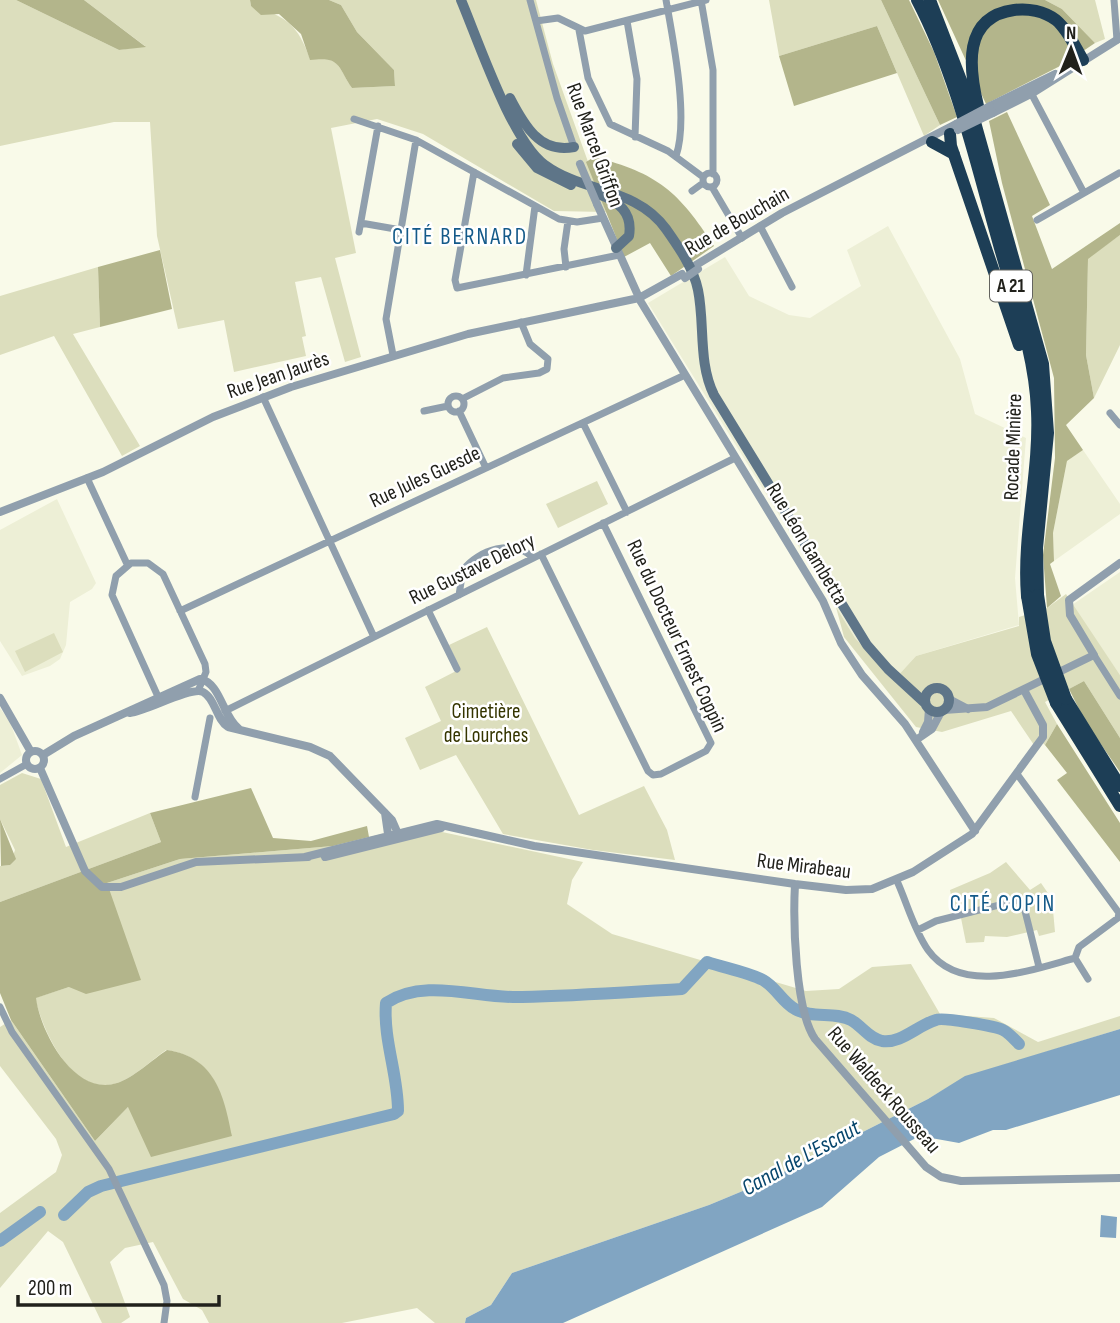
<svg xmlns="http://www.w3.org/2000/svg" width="1120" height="1323" viewBox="0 0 1120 1323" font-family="'Sofia Sans Condensed',sans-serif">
  <rect width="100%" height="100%" fill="#f9fae9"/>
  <path fill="#edefd6" d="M888 226 960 359 975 414 1026 438 1015 578 1019 625 916 656 894 680 855 638 648 303 725 257 749 296 789 315 810 318 861 286 847 250Z
    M1083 450 1120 504V514L1054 561 1053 533 1067 461Z
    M57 499 96 583 92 589 70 602 66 645 60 659 50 666 22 676 0 641V530Z
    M1120 572V675L1072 605Z
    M0 708 10 722 22 755 0 773Z"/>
  <path fill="#dcdebd" d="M0 0H16L119 50 145 46 84 0H250L251 6C286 16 298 25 310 59 341 56 337 66 352 88L395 86 394 70 357 32 341 5 329 0H536L553 64 606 212 554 211 423 134 377 119 331 128 356 253 335 258 361 357 345 362 321 277 295 282 306 336 302 337 306 356 234 372 224 320 178 329 157 236 150 122H114L0 146Z
    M769 0H881L940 125 924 136 877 26 779 56Z
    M1045 0H1095L1105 39 1095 43 1062 9Z
    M1120 235V345L1094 398 1086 355 1088 258Z
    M98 267 100 327 73 334 140 446 122 456 54 336 0 355V296Z
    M597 481 608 504 558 528 546 504Z
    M1066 594 1120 675V738L1084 681 1045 702 1057 724 1045 745 1038 739 1034 745 1011 711 942 732 916 727 844 637 836 607 855 638 894 680 916 656 1019 626V617L1047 608Z
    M487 627 579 815 644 786 667 830 675 860 593 850 503 834 456 755 420 770 405 738 441 721 425 687 460 669 449 645Z
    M54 633 63 652 25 672 15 651Z
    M22 773 41 779 66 847 150 813 161 842 0 902V866L10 865 15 850 0 819V785Z
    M414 826 583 862 572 880 567 904 612 934 806 991 839 989 872 967 911 964 940 1014 994 1018 1038 1042 1120 1016V1029L965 1077 928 1099 762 1183 709 1205 512 1273 491 1305 466 1318 465 1323H435L417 1308 342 1323H209L202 1310 183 1299 153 1242 125 1248 110 1262 130 1317 121 1323H102L63 1242 48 1231 0 1288V1213L56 1172 62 1155 56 1139 0 1066V1027L11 1020 95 1141 128 1107 231 1136C223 1095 215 1057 166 1050 152 1060 133 1078 117 1083 72 1098 43 1031 35 998L69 987 107 883 180 859 333 846Z
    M1006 862 1030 890 1041 883 1052 899 1055 932 1039 936 1037 930 1007 937 985 936 984 942 966 943 960 913H954L950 890 990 873Z"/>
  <path fill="#b3b58b" d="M16 0H84L146 47 119 50Z
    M250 0H329L341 5 357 32 394 70 395 86 352 88C337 66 341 56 310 60L301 34 279 14 261 15 251 6Z
    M881 0H909L934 52 957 117 940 125Z
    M938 0H1045L1062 9 1095 43 1064 64 986 104Z
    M877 26 897 73 794 106 779 56Z
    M1007 112 1050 205 1032 216 1052 269 1120 223V235L1088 259 1086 355 1094 398 1066 425 1083 450 1067 461 1053 533 1054 561 1050 564 1061 596 1047 608 1043 555 1055 458 1054 378 1002 183 989 121Z
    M594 157C658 173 679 192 714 246L671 276 650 243 624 257 586 162Z
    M160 250 172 309 100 327 98 267Z
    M1084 681 1120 738V772L1085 721 1069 689Z
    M1057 724 1120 823V862L1057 780 1067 773 1045 745Z
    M251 788 273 838 311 841 367 826 369 837 333 846 180 859 107 883 141 980 86 994 69 987 36 998C40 1031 74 1097 117 1083 133 1078 152 1060 167 1050 215 1057 224 1095 232 1136L151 1157 128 1107 95 1141 11 1020 0 993V902L161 842 150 813Z
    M0 819 16 859 10 865 1 866Z"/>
  <path fill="#81a5c2" d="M1120 1029V1095L1006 1130H993L959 1143 920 1136 879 1157 822 1207 563 1323H465L466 1318 491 1305 512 1273 709 1205 762 1183 928 1099 965 1076Z
    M1101 1215 1117 1217 1116 1238 1100 1237Z"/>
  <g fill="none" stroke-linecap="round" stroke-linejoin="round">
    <path stroke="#81a5c2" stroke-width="12" d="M64 1215 88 1192 101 1186 394 1114 398 1111C398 1074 383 1040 386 1003 425 977 478 999 522 997 575 996 629 992 682 989L707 962C725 968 747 972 763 980 776 987 782 1002 795 1009 812 1019 835 1011 851 1020 862 1026 868 1038 882 1041 901 1044 918 1025 936 1020 942 1017 995 1026 1003 1030 1009 1033 1014 1039 1019 1044
      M0 1241 40 1212"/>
    <path stroke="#909fad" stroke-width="7" d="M530 0 557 98 574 147
      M666 0C673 40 689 118 676 156
      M701 0 713 70V174
      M1114 0 1117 40
      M536 21 558 18 585 31 706 0
      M627 21 637 79 635 137
      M579 30 588 78 610 124 668 151 703 177
      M1030 91 1084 193
      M354 119 416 140 559 219 577 222 603 218
      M474 172 455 280 457 288 619 255
      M703 180a7 7 0 1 1 14 0a7 7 0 1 1-14 0Z
      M712 187 742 238
      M692 191 703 183
      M1037 220 1119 173
      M361 223 401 230
      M760 226 792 287
      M359 232 378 126
      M566 267 564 249 568 221
      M526 275 535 206
      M393 355 386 319 416 140
      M448 404a8 8 0 1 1 16 0a8 8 0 1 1-16 0Z
      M263 397 374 637
      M462 399 503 378 539 373 547 369 548 359 530 344 521 322
      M424 411 448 406
      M459 411 486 468
      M1110 413 1120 425
      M583 423 627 512
      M87 478 127 564
      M541 554 648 771 653 775 661 774 706 751 711 743 603 523
      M459 595 463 570C478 550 514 538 533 558
      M428 610 457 669
      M180 611 685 375
      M1094 655 1120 696
      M160 701 112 595 116 576 131 563H148L163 574 205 664 206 672 198 691
      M225 711 735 458
      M1017 774 1119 913 1118 918 1079 947 1075 958
      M0 779 27 764
      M195 797 210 718
      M897 881C907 903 914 930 928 950 961 996 1031 970 1075 958L1088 979
      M918 930 936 921 1019 900 1024 907 1039 967
      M0 1007 12 1032 109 1169 164 1285 167 1301 164 1323"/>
    <path stroke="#909fad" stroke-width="8" d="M990 106 1055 74
      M993 113 1031 94 1120 38
      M597 204 641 302 823 601 841 643 862 675 905 724 975 831
      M696 265 782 213 956 124
      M0 512 103 472 213 417 291 387 468 334 639 298 682 274
      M0 698 31 752
      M949 699 968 709
      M944 710 987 707 1094 655 1070 615 1069 600 1120 563
      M130 713C148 711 191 686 203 692 215 698 216 719 228 727L310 747 330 756 392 820 399 836
      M923 732 928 722 929 709
      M916 740 932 729 941 712
      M26 760a9 9 0 1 1 18 0a9 9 0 1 1-18 0Z
      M43 755 74 736 200 679C221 683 222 716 239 729
      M40 768 85 871 102 887H121L196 862 308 857
      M385 813 389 841
      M305 857 437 824 534 846 795 884 846 890 872 889 913 872 972 834 1043 737V725L1024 690
      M325 857 441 828
      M795 884C793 921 795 1010 815 1039L926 1167 941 1177 961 1181 1120 1178"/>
    <path stroke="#5e7588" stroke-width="10" d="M461 0C478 40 512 142 545 165 583 193 636 187 666 229 678 246 694 269 698 290 705 324 698 363 714 395L867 645 888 669 925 703
      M510 98C524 125 540 154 574 147
      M517 144 537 168 571 185
      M598 194C618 201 633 212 629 236L616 248
      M925 700a12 12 0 1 1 24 0a12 12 0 1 1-24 0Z"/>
    <path stroke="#1d3e56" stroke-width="12" d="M917 0C956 75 975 160 998 241 1013 296 1035 353 1037 411 1040 472 1022 534 1027 596
      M930 0 969 101 1043 364 1048 433 1037 548 1038 595
      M978 106C969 69 962 17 1014 10 1028 8 1044 11 1056 20 1068 30 1075 47 1083 60
      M950 134 951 146 1019 345
      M932 142 954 154
      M1066 699 1120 786
      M1056 703 1120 806"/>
    <path stroke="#909fad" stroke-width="8" d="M956 124 990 106
      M958 130 993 113
      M580 164 597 204
      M685 278 698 269"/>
    <path stroke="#1d3e56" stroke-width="12" d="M1038 595 1045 641 1066 699
      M1027 596 1037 654 1056 703"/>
  </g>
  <g text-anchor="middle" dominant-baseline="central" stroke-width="5" stroke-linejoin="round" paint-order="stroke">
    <rect fill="#fff" stroke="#64645f" stroke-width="2" x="990" y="270.5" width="42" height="31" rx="5"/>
    <g font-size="19" font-weight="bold" fill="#21211b">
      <text x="1011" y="286">A 21</text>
    </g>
    <g font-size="21" fill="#21211b" stroke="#fff">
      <text transform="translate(595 145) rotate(70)">Rue Marcel Griffon</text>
      <text transform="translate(737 221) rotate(-30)">Rue de Bouchain</text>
      <text transform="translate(278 375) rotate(-19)">Rue Jean Jaurès</text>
      <text transform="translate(1013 447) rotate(-88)">Rocade Minière</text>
      <text transform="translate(425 477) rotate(-25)">Rue Jules Guesde</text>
      <text transform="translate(807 544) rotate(59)">Rue Léon Gambetta</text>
      <text transform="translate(472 569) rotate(-26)">Rue Gustave Delory</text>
      <text transform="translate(677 636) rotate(65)">Rue du Docteur Ernest Coppin</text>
      <text transform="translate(804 866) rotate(7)">Rue Mirabeau</text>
      <text transform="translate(884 1090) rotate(49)">Rue Waldeck Rousseau</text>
    </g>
    <g font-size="21" fill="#353500" stroke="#fff">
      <text x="486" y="711">Cimetière<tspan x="486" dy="24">de Lourches</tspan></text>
    </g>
    <g font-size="23" letter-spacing="2" fill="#145a89" stroke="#fff">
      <text x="460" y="237">CITÉ BERNARD</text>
      <text x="1003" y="904">CITÉ COPIN</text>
    </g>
    <g font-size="23" font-style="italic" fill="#06456c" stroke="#fff">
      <text transform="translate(801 1158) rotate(-29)">Canal de L'Escaut</text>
    </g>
  </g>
  <g transform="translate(1071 49) rotate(1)" stroke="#ffffff" stroke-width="5" paint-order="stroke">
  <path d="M0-5L12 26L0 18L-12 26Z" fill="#21211b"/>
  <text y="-10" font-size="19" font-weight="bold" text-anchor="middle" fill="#21211b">N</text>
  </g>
  <path d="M18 1295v10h201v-10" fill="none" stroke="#21211b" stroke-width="3.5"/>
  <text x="28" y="1295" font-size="21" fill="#21211b" stroke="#ffffff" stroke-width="5" paint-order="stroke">200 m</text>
</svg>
